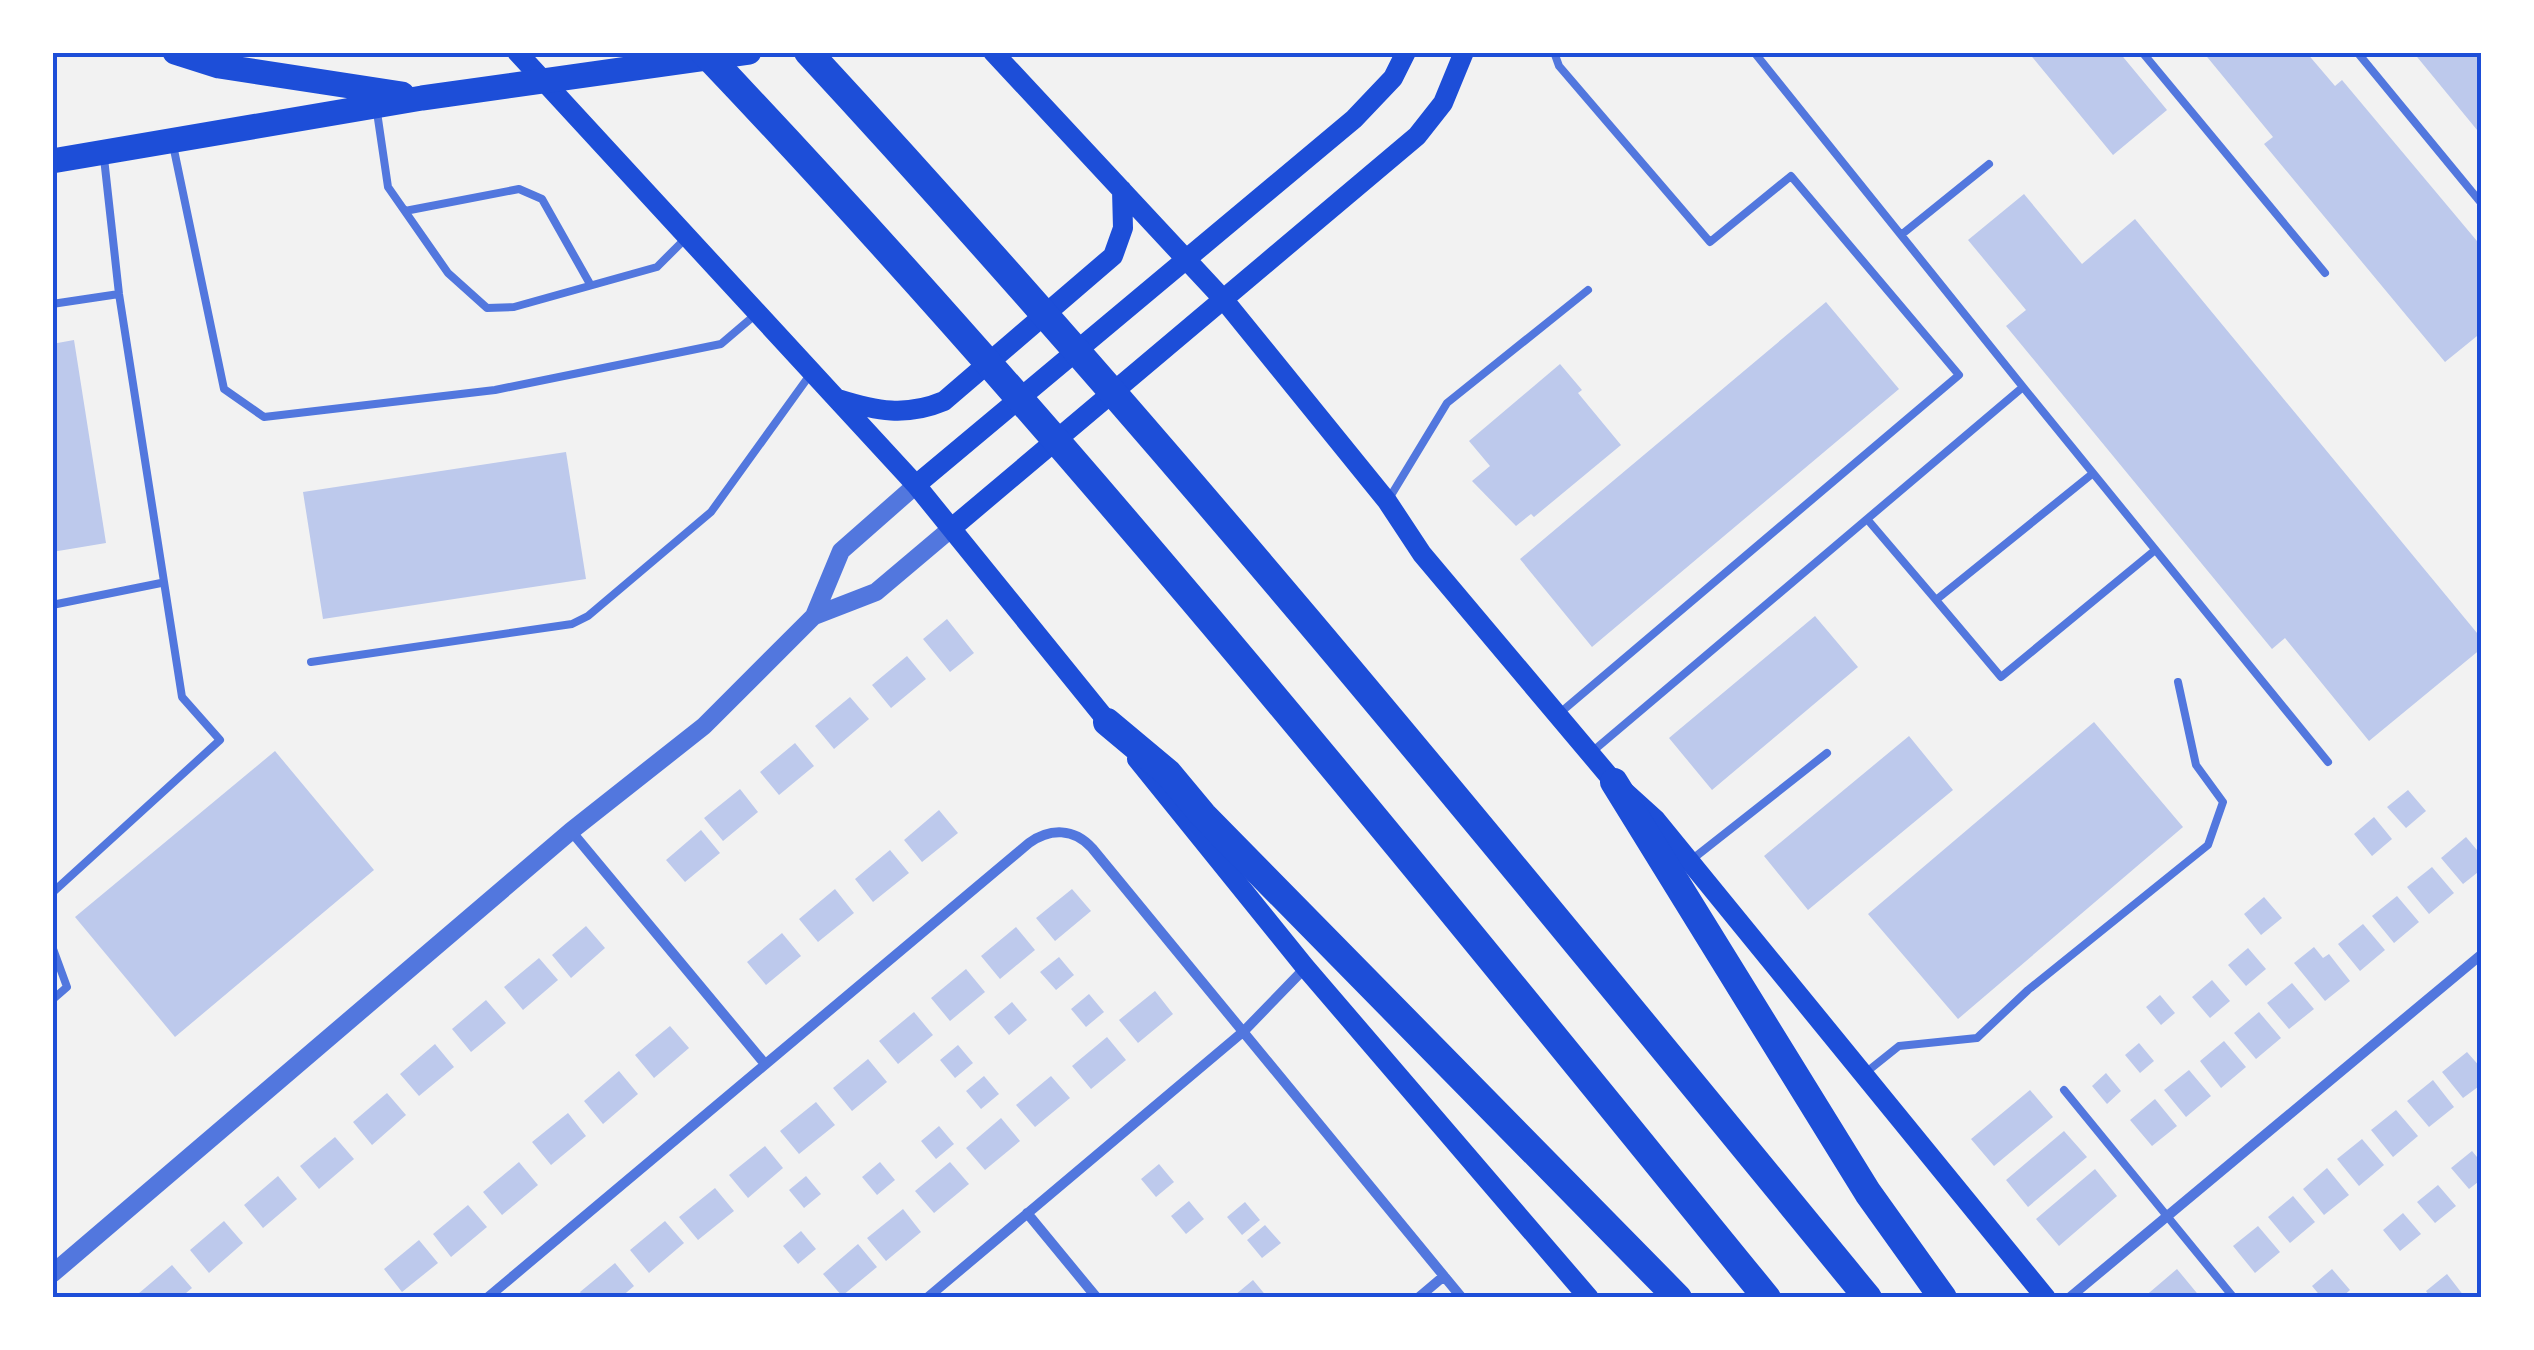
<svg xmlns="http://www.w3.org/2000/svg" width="2534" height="1350" viewBox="0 0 2534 1350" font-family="Rubik,sans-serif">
  <rect width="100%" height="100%" fill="#f2f2f2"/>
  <path fill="#bdc9ec" d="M2028 52H2119L2167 110 2113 155Z
    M2203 52H2306L2335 86 2342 80 2482 247V332L2445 362 2264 144 2273 137Z
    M2413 52H2482V136Z
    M2024 194 2082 264 2135 219 2482 639V648L2369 741 2285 638 2272 649 2006 326 2026 310 1968 240Z
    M1826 302 1899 389 1592 647 1520 559Z
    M74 340 106 543 52 552V344Z
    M1560 364 1582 390 1578 393 1621 445 1534 517 1531 514 1516 526 1472 481 1490 466 1469 441Z
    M566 452 586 579 323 619 303 492Z
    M1815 616 1858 667 1712 790 1669 738Z
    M947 619 974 653 950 672 923 639Z
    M907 656 926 679 891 708 872 685Z
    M850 697 869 719 834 749 815 726Z
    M2094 722 2183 827 1958 1019 1868 914Z
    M1909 736 1953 790 1808 910 1764 856Z
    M795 743 814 766 779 795 760 772Z
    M275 751 374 870 175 1037 75 917Z
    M740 789 758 812 723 841 704 818Z
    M2408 790 2426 811 2406 828 2387 807Z
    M939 810 958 833 922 862 904 840Z
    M2374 817 2392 839 2372 856 2354 834Z
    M701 830 720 853 685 882 666 860Z
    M2466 837 2482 856V869L2463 884 2441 858Z
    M890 850 909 873 873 902 855 879Z
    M2432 867 2454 893 2429 914 2407 887Z
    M835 889 854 913 818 942 799 919Z
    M1072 889 1091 911 1055 941 1036 918Z
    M2397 896 2419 922 2394 943 2372 916Z
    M2264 897 2282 918 2261 935 2244 914Z
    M2363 924 2385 950 2360 971 2338 944Z
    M586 926 605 948 571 978 552 955Z
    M1016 927 1035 950 1000 979 981 956Z
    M782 933 801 956 766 985 747 962Z
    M2314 947 2323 958 2329 954 2350 981 2325 1001 2294 963Z
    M2248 948 2266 969 2246 986 2228 965Z
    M1059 957 1074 975 1056 990 1040 972Z
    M539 958 558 980 523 1010 504 987Z
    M966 969 985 992 950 1021 931 998Z
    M2212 980 2230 1001 2210 1018 2192 997Z
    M2292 983 2314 1009 2289 1029 2267 1003Z
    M1155 991 1173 1014 1138 1043 1119 1020Z
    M1089 994 1104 1012 1086 1027 1071 1009Z
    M2160 995 2175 1013 2161 1025 2146 1007Z
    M486 1000 506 1023 471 1052 452 1029Z
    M1012 1002 1027 1020 1009 1035 994 1017Z
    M914 1012 933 1035 898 1064 879 1041Z
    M2259 1012 2281 1038 2256 1059 2234 1033Z
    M670 1026 689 1048 654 1078 635 1055Z
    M1107 1037 1126 1060 1091 1089 1072 1066Z
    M2224 1041 2246 1067 2221 1088 2200 1061Z
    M2139 1043 2154 1061 2140 1073 2125 1055Z
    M435 1044 454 1067 419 1096 400 1074Z
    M958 1045 973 1063 955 1078 940 1060Z
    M2467 1052 2482 1069V1084L2463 1098 2442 1072Z
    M868 1059 887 1082 852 1111 833 1088Z
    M2189 1070 2211 1096 2186 1117 2164 1090Z
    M619 1071 638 1094 603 1124 584 1101Z
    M2106 1073 2121 1091 2107 1104 2092 1086Z
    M984 1076 999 1094 981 1109 966 1091Z
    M1051 1076 1070 1098 1035 1127 1016 1105Z
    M2433 1080 2454 1107 2429 1127 2407 1101Z
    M2030 1090 2053 1117 1994 1166 1971 1139Z
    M387 1093 406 1115 372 1145 353 1122Z
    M2155 1099 2177 1126 2152 1146 2130 1120Z
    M816 1102 835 1125 799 1154 780 1131Z
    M2396 1110 2418 1136 2393 1157 2371 1130Z
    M568 1113 586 1136 551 1165 532 1142Z
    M1001 1118 1020 1141 985 1170 966 1148Z
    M939 1126 954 1144 936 1159 921 1141Z
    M2064 1131 2087 1157 2028 1207 2006 1180Z
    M335 1137 354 1159 319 1189 300 1166Z
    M2362 1139 2384 1165 2359 1186 2337 1159Z
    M765 1146 783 1168 748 1198 729 1175Z
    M2472 1151 2482 1163V1179L2469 1189 2451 1168Z
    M519 1162 538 1185 502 1215 483 1192Z
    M880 1162 895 1180 877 1195 862 1177Z
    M950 1162 969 1184 934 1213 915 1191Z
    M1159 1164 1174 1182 1156 1197 1141 1179Z
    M2327 1168 2349 1195 2324 1215 2303 1189Z
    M2095 1169 2117 1196 2059 1246 2036 1219Z
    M278 1176 297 1199 263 1228 244 1205Z
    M806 1176 821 1194 804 1208 789 1190Z
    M2438 1185 2456 1206 2435 1223 2417 1202Z
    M715 1188 734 1211 698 1240 679 1217Z
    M2293 1196 2315 1222 2290 1243 2268 1217Z
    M1189 1201 1204 1219 1186 1234 1171 1216Z
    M1245 1202 1260 1220 1242 1235 1227 1217Z
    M468 1205 487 1227 451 1257 433 1234Z
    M903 1209 921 1232 886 1261 867 1238Z
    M2403 1213 2421 1234 2400 1251 2383 1230Z
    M224 1221 243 1243 209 1273 190 1250Z
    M665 1221 684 1243 649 1273 630 1250Z
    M1265 1225 1281 1243 1262 1258 1247 1240Z
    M2258 1226 2280 1252 2255 1273 2233 1246Z
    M801 1231 816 1249 798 1264 783 1246Z
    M419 1240 438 1263 402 1292 384 1269Z
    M858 1244 877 1267 842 1296 823 1274Z
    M615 1263 634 1286 620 1298H584L580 1292Z
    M172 1265 192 1288 180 1298H141L138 1294Z
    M2177 1269 2201 1298H2143Z
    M2332 1269 2350 1290 2341 1298H2322L2312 1286Z
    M2447 1274 2464 1296 2431 1298 2426 1291Z
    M1253 1280 1268 1298H1237L1235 1295Z"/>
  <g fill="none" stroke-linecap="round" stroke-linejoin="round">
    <path stroke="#5277de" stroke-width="8" d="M1554 52 1559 66 1710 242 1791 176 1959 375 1561 712
      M1754 52 1901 235 1989 164
      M2142 52 2325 273
      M2357 52 2482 204
      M377 112 388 187 448 273 487 308 514 307 657 267 687 237
      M173 145 224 389 264 417 495 390 721 344 755 315
      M405 211 519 189 542 199 590 284
      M1901 235 2023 387
      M52 304 119 294
      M1390 497 1447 403 1588 290
      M1867 519 1936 600 2092 474
      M1936 600 2001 677 2154 551
      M52 605 161 583
      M311 662 572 624 588 616 711 512 812 372
      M1593 751 2023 387 2328 762
      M1690 861 1827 753
      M52 893 220 740 182 697 119 294 104 158
      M52 946 67 987 52 1000
      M1864 1074 1899 1046 1977 1038 2028 990 2208 845 2223 802 2196 765 2178 682
      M2064 1090 2234 1298"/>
    <path stroke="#5277de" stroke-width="10" d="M571 831 765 1064
      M1027 1213 1097 1298
      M487 1298 1029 843C1050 828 1074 828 1092 848L1462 1298
      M927 1298 1244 1031 1305 968
      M1418 1298 1444 1276
      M2069 1298 2482 954"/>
    <path stroke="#5277de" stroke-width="18" d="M814 616 876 592 953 527
      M52 1274 571 831 704 726 814 616 841 551 916 485"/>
    <path stroke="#1d4ed8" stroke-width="20" d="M517 52 916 485 1116 732
      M993 52 1224 300 1387 501 1422 554 1614 782 1656 820 2046 1298
      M838 399C876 411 906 417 944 401L1113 256 1123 228 1122 190
      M916 485 1354 119 1393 78 1406 52
      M953 527 1417 136 1443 103 1464 52
      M1137 759 1305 967 1589 1298"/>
    <path stroke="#1d4ed8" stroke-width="25" d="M175 52 219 66 402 94
      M52 161 422 98 749 52"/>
    <path stroke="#1d4ed8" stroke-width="28" d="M704 52C1081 448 1422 875 1767 1298
      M808 52C1179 453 1522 876 1868 1298
      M1107 722 1168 773 1203 815 1678 1298
      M1614 782 1868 1193 1943 1298"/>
  </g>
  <rect width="2534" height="1350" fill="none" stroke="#ffffff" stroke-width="110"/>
  <rect x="55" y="55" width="2424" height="1240" fill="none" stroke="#1d4ed8" stroke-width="4"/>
</svg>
